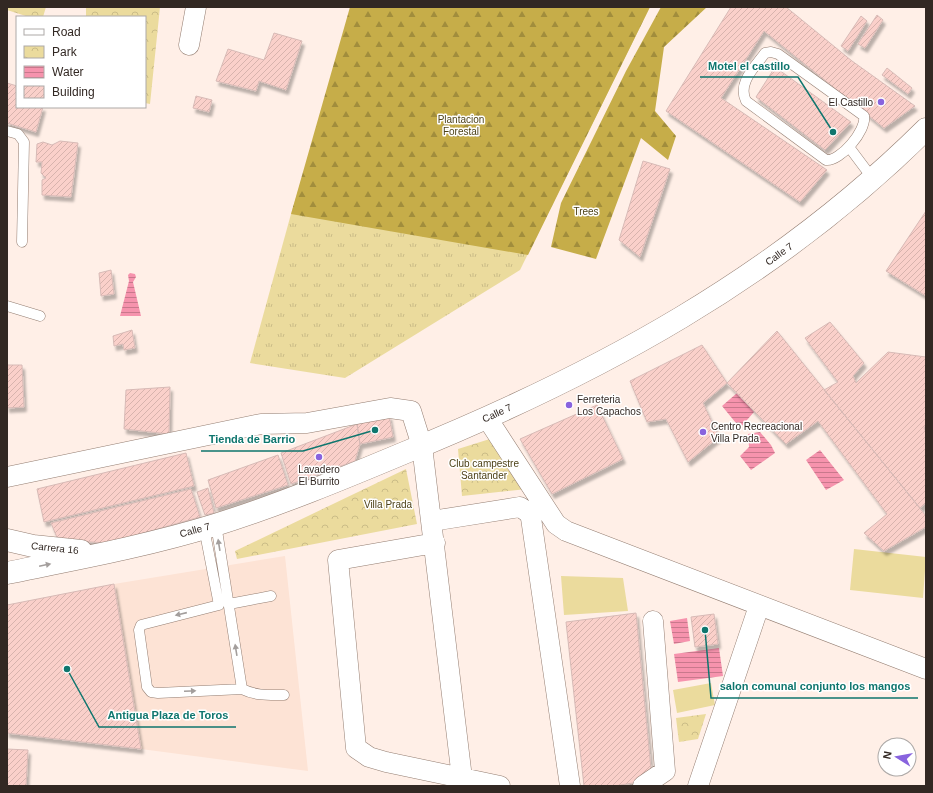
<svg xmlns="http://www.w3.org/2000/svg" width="933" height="793" viewBox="0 0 933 793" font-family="Helvetica,sans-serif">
  <defs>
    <pattern id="grass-tufts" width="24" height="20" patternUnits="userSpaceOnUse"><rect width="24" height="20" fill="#ebdb9d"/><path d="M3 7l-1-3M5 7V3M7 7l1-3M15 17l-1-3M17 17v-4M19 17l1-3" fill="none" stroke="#cabc87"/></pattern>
    <pattern id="forest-firs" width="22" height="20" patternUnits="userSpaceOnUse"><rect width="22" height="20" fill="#c6ad49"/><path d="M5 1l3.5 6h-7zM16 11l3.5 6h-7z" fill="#a18d3c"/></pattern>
    <pattern id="park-crowns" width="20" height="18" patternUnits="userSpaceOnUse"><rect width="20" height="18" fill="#ebdb9d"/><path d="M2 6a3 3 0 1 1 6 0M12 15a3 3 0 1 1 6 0" fill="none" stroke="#cabc87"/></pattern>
    <pattern id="water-rules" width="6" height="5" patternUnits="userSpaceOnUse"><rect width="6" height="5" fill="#f693ad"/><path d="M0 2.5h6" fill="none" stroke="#c8788c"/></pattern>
    <pattern id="building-hatch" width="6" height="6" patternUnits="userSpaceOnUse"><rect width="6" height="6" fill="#fad0ca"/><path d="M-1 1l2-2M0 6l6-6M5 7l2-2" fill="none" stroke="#d7b3ad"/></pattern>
    <filter id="shadow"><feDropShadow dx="2.5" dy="4.5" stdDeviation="1" flood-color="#0004"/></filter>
  </defs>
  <rect width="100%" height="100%" fill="#ffefe7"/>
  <path fill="#fde3d5" d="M285 556 308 771 141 749 114 584Z"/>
  <path fill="url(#grass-tufts)" d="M354 7H650L520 270 345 378 250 363 291 214Z"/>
  <path fill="url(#forest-firs)" d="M350 7H650L528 255 291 214Z
    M661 7H707L664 47 655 111 676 136 668 160 641 138 596 259 551 247 561 203 626 71Z"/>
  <path fill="url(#park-crowns)" d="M7 7H46L43 17H29L7 10Z
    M86 7H160L150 104 145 103V17H86Z
    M493 438 527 489 462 496 458 449Z
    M406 469 417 524 237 559 235 551Z
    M706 714 698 739 679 742 676 718Z"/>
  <path fill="#ebdb9d" d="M854 549 926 557 923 598 850 590Z
    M561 576 623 578 628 611 564 615Z
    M711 683 715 705 677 713 673 690Z"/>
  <path fill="url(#water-rules)" d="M130 273 135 274 136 277 133 282 141 316H120L129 281 128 275Z
    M737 393 754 412 740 428 722 406Z
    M760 432 771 445 775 453 751 470 740 456 749 447 748 434Z
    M820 450 844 480 826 490 806 460Z
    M687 618 690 641 674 644 670 621Z
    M719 648 723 676 678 682 674 654Z"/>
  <path fill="url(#building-hatch)" stroke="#d7bab6" filter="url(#shadow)" d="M731 7H786L852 61 915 106 884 128 764 31 721 98 827 170 800 202 666 111Z
    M877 15 883 20 865 48 858 44Z
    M861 16 867 21 848 51 841 46Z
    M274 33 302 41 286 90 259 81 256 91 216 81 228 49 264 60Z
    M775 67 851 122 825 150 756 97Z
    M887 68 912 88 908 94 882 75Z
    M7 83 17 86V107H43L36 132 7 123Z
    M196 96 212 100 209 112 193 108Z
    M60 141 78 143 71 197 42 195V180L46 178 41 173 42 162H36L37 144 43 142 52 145Z
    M643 161 670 169 640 257 619 240Z
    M926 211V296L886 271Z
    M111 270 114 294 101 296 99 273Z
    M830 322 864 363 853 376 856 383 888 352 926 357V425L924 428 926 432V503L920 508 824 390 838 382 805 338Z
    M132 330 135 348 124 350 123 344 114 346 113 336Z
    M777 331 926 516V527L884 551 864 533 887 514 818 421 786 444 727 383Z
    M702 345 727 383 703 403 719 437 688 462 666 419 647 422 630 381Z
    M7 365H22L24 407 7 408Z
    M170 387 169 434 124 429 126 390Z
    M597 405 623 459 552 494 520 439Z
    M389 415 393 437 360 444 357 424Z
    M357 424 360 444 355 461 291 484 281 453Z
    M186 453 194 486 44 522 37 489Z
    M278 455 288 485 216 508 208 480Z
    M208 488 214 513 205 515 197 492Z
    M191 489 200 517 108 543 58 540 51 523Z
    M114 584 141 749 7 733V605Z
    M636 613 652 780 614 786H584L566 622Z
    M714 614 718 644 695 647 691 617Z
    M7 749 28 750 26 786H7Z"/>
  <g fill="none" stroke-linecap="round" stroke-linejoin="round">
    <g stroke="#947e72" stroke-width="11">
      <path id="service" d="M771 52 778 54 864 116C867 130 840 162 826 160L746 101C737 83 755 67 765 53Z
        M7 131 18 134 24 142 22 242
        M849 147 873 179
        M7 306 40 316
        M216 524 242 689
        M204 528 219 605 141 625 139 630 147 687 151 692 158 693 242 689C256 696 269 695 284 695
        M229 604 271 596"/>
    </g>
    <g stroke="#947e72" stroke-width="21">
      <path id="minor" d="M189 45 196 7
        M487 418 556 524 566 531 926 669
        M7 477 261 424 307 423 390 408 411 411 422 446 462 778
        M432 521 520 507 529 513 531 518 570 786
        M435 543 338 560 356 748 369 757 386 762 500 786
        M643 786 665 771 653 621
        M698 786 759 606"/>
    </g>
    <g stroke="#947e72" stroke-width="23">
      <path id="tertiary" d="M7 540 33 546 81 551
        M7 573C76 559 147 546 215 525 279 505 342 479 404 453 598 374 776 278 926 129"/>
    </g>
    <use href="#service" stroke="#fff" stroke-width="10"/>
    <use href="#minor" stroke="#fff" stroke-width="20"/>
    <use href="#tertiary" stroke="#fff" stroke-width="22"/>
  </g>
  <defs><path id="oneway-solid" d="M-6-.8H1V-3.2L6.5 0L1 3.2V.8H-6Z"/></defs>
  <g fill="#a39e9c">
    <use href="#oneway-solid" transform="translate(219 545) rotate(-99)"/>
    <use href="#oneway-solid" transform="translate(45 565) rotate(-12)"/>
    <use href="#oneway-solid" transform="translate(181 614) rotate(167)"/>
    <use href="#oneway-solid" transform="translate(236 650) rotate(-99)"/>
    <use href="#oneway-solid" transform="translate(190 691) rotate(-3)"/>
  </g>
  <g fill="#8863de" stroke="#fff" stroke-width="1.5">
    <circle cx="881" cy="102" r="4"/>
    <circle cx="569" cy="405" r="4"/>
    <circle cx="703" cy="432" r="4"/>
    <circle cx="319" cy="457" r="4"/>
  </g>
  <g text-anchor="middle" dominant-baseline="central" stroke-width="3" stroke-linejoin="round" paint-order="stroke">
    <g font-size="10" fill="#322823" stroke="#fff" text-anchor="start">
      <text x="873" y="102" text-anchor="end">El Castillo</text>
      <text x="577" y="399">Ferreteria<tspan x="577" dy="12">Los Capachos</tspan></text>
      <text x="711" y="426">Centro Recreacional<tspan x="711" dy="12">Villa Prada</tspan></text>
      <text x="319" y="469" text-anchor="middle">Lavadero<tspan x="319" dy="12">El Burrito</tspan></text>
    </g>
    <g font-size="10" fill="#4d4218" stroke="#fff">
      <text x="461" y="119">Plantacion<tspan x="461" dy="12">Forestal</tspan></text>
      <text x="586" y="211">Trees</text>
      <text x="484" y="463">Club campestre<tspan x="484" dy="12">Santander</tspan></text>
      <text x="388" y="504">Villa Prada</text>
    </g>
    <g font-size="10" fill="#322823" stroke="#fff">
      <text transform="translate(779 254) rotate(-36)">Calle 7</text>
      <text transform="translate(497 413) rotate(-25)">Calle 7</text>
      <text transform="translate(195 530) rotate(-15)">Calle 7</text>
      <text transform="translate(55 548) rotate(6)">Carrera 16</text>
    </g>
  </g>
  <path fill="none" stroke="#0f766e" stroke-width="1.5" d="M833 132L798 77H700M375 430L303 451H201M705 630L711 698H918M67 669L99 727H236"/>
  <g fill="#0f766e" stroke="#fff" stroke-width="1.5">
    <circle cx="833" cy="132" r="4"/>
    <circle cx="375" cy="430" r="4"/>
    <circle cx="705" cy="630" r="4"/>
    <circle cx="67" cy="669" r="4"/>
  </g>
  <g font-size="11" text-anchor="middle" font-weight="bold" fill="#0f766e" stroke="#fff" stroke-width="3" stroke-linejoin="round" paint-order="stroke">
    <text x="749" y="70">Motel el castillo</text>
    <text x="252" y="443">Tienda de Barrio</text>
    <text x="815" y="690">salon comunal conjunto los mangos</text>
    <text x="168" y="719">Antigua Plaza de Toros</text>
  </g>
  <rect width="933" height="793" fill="none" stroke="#322823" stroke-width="16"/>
  <rect x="16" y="16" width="130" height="92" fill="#ffffff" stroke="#ada9a7"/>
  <rect x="24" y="29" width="20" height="6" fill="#ffffff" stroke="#ada9a7"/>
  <text x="52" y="36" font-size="12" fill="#322823">Road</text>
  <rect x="24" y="46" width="20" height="12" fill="url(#park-crowns)" stroke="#ada9a7"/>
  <text x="52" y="56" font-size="12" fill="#322823">Park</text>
  <rect x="24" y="66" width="20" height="12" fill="url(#water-rules)" stroke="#ada9a7"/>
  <text x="52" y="76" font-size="12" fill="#322823">Water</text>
  <rect x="24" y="86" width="20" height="12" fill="url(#building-hatch)" stroke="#ada9a7"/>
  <text x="52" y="96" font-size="12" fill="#322823">Building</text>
  <g transform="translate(897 757) rotate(281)"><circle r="19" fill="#ffffff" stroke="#ada9a7"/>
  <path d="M0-3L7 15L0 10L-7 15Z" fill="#8863de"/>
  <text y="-6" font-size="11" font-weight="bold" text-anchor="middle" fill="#322823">N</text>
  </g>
</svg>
